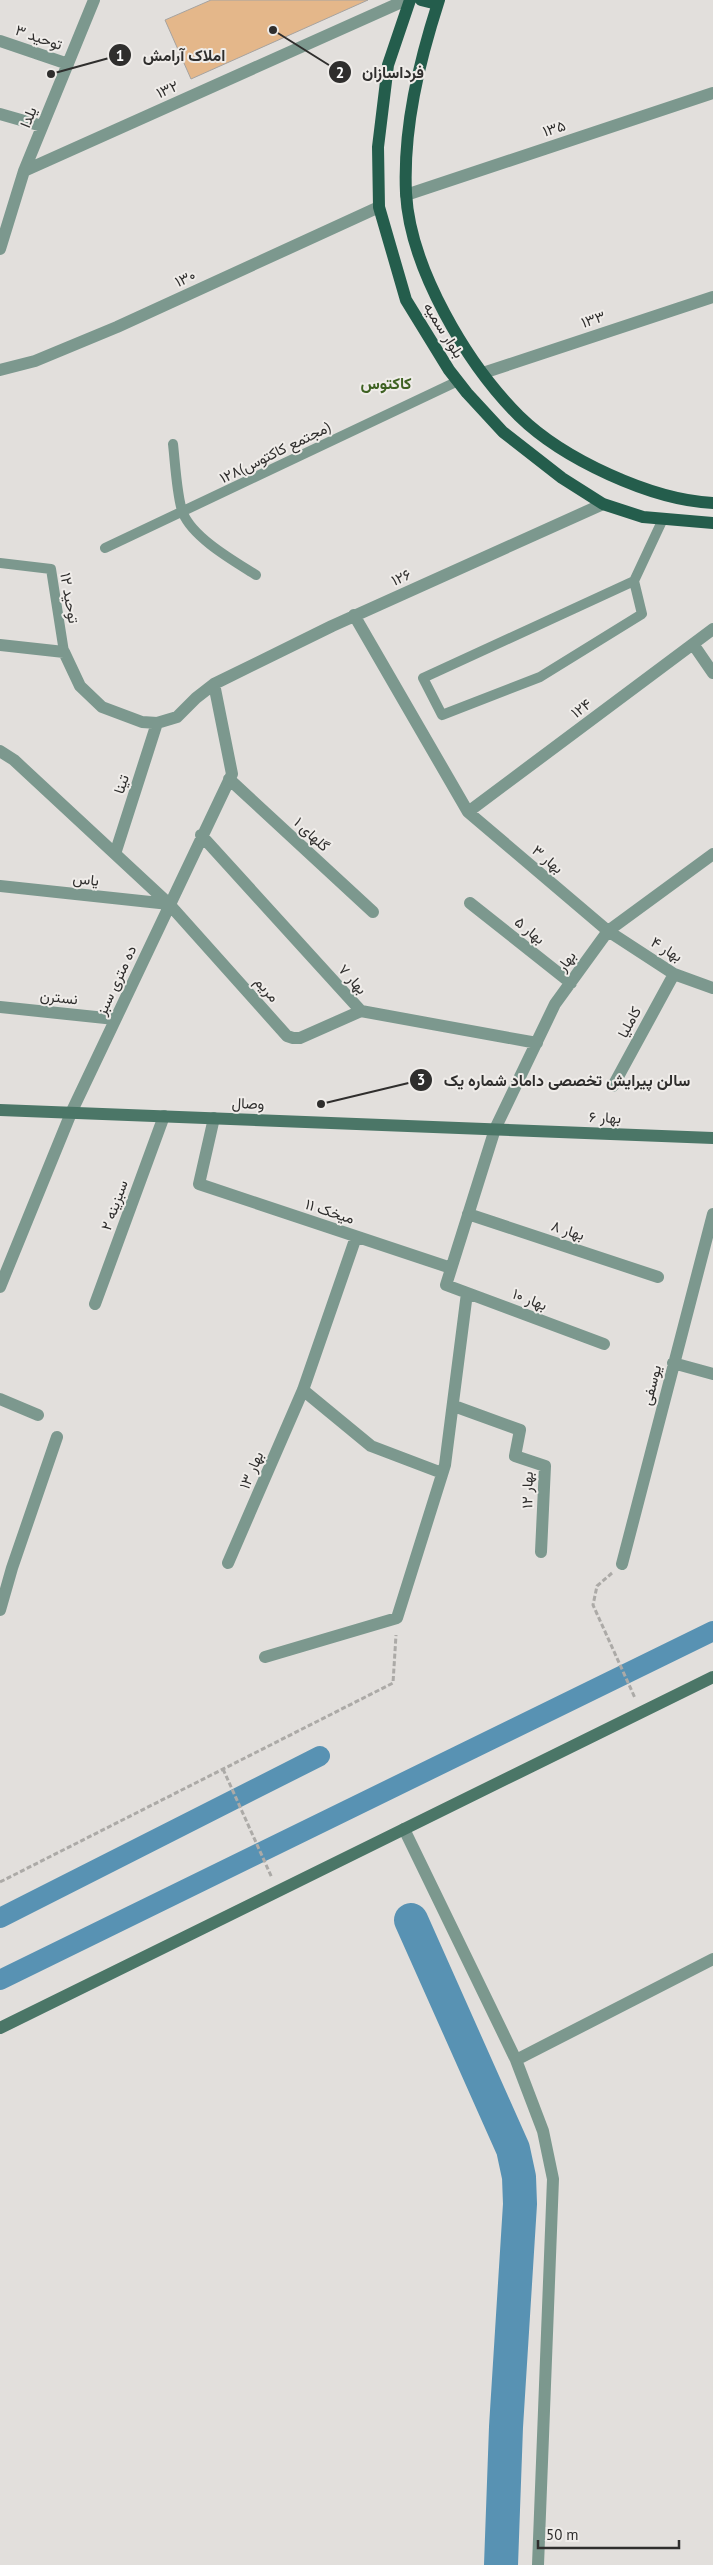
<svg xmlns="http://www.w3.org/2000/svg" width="713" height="2565" viewBox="0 0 713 2565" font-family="'PT Sans',Vazirmatn,sans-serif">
  <rect width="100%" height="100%" fill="#e2dfdc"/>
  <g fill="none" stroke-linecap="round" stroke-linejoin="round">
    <path stroke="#5892b3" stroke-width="20" d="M0 1918 320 1756
      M0 1980 713 1631"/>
    <path stroke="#5892b3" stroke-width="34" d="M411 1920 513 2149 519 2177 520 2204 506 2427 501 2565"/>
  </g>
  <path fill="#e4b78a" stroke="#a6a3a0" d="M211 0H368L191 79 165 20Z"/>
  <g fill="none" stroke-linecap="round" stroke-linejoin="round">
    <path stroke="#acaaa7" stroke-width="3" stroke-dasharray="5 2.5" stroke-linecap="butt" d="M612 1573 597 1586 593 1605 635 1698
      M223 1769 272 1878
      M0 1882 393 1683 396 1635"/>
    <path stroke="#7c988e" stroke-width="10" d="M173 444C175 461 177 499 183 513 193 538 234 561 256 575
      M105 548 458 381
      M0 563 51 569 64 652
      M634 581 642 614 540 677 442 715 423 678 634 581 663 519"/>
    <path stroke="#7c988e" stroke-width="12" d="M0 41 68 64
      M0 114 42 126
      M24 171 406 0
      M406 195 713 93
      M0 249 24 171 94 0
      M0 370 35 361 117 327 379 207
      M483 373 713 297
      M354 615 468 812 608 931 674 974 713 988
      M693 644 713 673
      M0 645 64 652 80 686 102 707 142 722 157 723 177 717 196 698 214 684 332 626 603 504
      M0 751 14 760 169 904 287 1036 293 1038H300L361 1011
      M229 779 373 912
      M468 812 713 629
      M201 835 361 1011 537 1043
      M115 854 157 723
      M0 886 169 904
      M470 903 571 983
      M0 1007 115 1019
      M613 1086 674 974
      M214 1118 199 1184 451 1268
      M468 1214 658 1277
      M0 1287 71 1113 232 774 214 684
      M95 1304 164 1116
      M604 1344 446 1285 495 1129 555 1004 608 931 713 854
      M673 1363 713 1374
      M303 1390 371 1446 442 1473
      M0 1399 38 1415
      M454 1406 520 1430 515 1456 545 1466 541 1552
      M228 1563 303 1390 356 1237
      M622 1564 713 1214
      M0 1610 12 1568 57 1437
      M265 1657 397 1618 445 1465 467 1293
      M404 1829 516 2060 543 2131 553 2179 538 2565
      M516 2060 713 1959"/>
    <path stroke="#4b7667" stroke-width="12" d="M0 1110 713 1138
      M0 2028 713 1677"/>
    <path stroke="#245d4c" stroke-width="12" d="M410 0 388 65 378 147 379 207 406 300 449 370 467 393 503 432 562 478 603 504 643 517 713 523
      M421 0 437 4
      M439 0C419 62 403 128 406 193 410 268 467 364 519 416 563 459 651 500 713 503"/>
  </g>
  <g text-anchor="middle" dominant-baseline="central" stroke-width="4" stroke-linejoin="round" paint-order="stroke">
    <g font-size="15" fill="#2f2e2d" stroke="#efece9">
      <text transform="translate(39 37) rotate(19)">توحید ۳</text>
      <text transform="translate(167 89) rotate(-24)">۱۳۲</text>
      <text transform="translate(28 117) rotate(-68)">یلدا</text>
      <text transform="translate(554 128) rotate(-18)">۱۳۵</text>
      <text transform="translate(185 278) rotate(-25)">۱۳۰</text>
      <text transform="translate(593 319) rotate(-18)">۱۳۳</text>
      <text transform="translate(444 330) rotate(58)">بلوار سمیه</text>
      <text transform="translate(275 452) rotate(-26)">۱۲۸(مجتمع کاکتوس)</text>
      <text transform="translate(401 577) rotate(-24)">۱۲۶</text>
      <text transform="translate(70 598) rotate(80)">توحید ۱۲</text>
      <text transform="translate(581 708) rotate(-37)">۱۲۴</text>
      <text transform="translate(121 784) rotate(-72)">تینا</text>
      <text transform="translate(312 834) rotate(43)">گلهای ۱</text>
      <text transform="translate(548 859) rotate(40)">بهار ۳</text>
      <text transform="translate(86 879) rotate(6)">یاس</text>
      <text transform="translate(530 930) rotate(39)">بهار ۵</text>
      <text transform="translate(667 949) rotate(31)">بهار ۴</text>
      <text transform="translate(566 961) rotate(-54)">بهار</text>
      <text transform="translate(353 979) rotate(48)">بهار ۷</text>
      <text transform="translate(116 980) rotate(-65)">ده متری سبز</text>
      <text transform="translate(267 989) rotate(48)">مریم</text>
      <text transform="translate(59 997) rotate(6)">نسترن</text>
      <text transform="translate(629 1022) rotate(-62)">کاملیا</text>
      <text transform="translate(248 1103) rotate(2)">وصال</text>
      <text transform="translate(605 1117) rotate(2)">بهار ۶</text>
      <text transform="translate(114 1205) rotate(-70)">سبزینه ۲</text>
      <text transform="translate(330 1211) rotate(18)">میخک ۱۱</text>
      <text transform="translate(568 1230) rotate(18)">بهار ۸</text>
      <text transform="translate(530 1299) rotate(21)">بهار ۱۰</text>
      <text transform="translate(651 1385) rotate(-76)">یوسفی</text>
      <text transform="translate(251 1470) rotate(-67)">بهار ۱۳</text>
      <text transform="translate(527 1490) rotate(-89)">بهار ۱۲</text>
    </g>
    <g font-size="16" font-weight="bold" fill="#3e6122" stroke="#efece9">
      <text x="386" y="383">کاکتوس</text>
    </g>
  </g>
  <path fill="none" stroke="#2f2e2d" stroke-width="2" d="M51 74L120 55M273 30L340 72M321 1104L421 1080"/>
  <g fill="#2f2e2d" stroke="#efece9" stroke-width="2">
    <circle cx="51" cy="74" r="5"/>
    <circle cx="273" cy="30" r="5"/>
    <circle cx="321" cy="1104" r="5"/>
    <circle cx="120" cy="55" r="12"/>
    <circle cx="340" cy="72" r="12"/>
    <circle cx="421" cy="1080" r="12"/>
  </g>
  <g font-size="15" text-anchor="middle" font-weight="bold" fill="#fff">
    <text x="120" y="61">1</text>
    <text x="340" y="78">2</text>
    <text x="421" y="1085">3</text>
  </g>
  <g font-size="16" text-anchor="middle" font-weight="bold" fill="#2f2e2d" stroke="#efece9" stroke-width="4" stroke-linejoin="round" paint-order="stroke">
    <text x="184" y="61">املاک آرامش</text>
    <text x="393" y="78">فرداسازان</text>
    <text x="567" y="1086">سالن پیرایش تخصصی داماد شماره یک</text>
  </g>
  <path d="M538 2540v8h141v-8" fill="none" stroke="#2f2e2d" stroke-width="2.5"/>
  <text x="546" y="2540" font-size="15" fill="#2f2e2d" stroke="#efece9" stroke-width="4" paint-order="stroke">50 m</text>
</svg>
